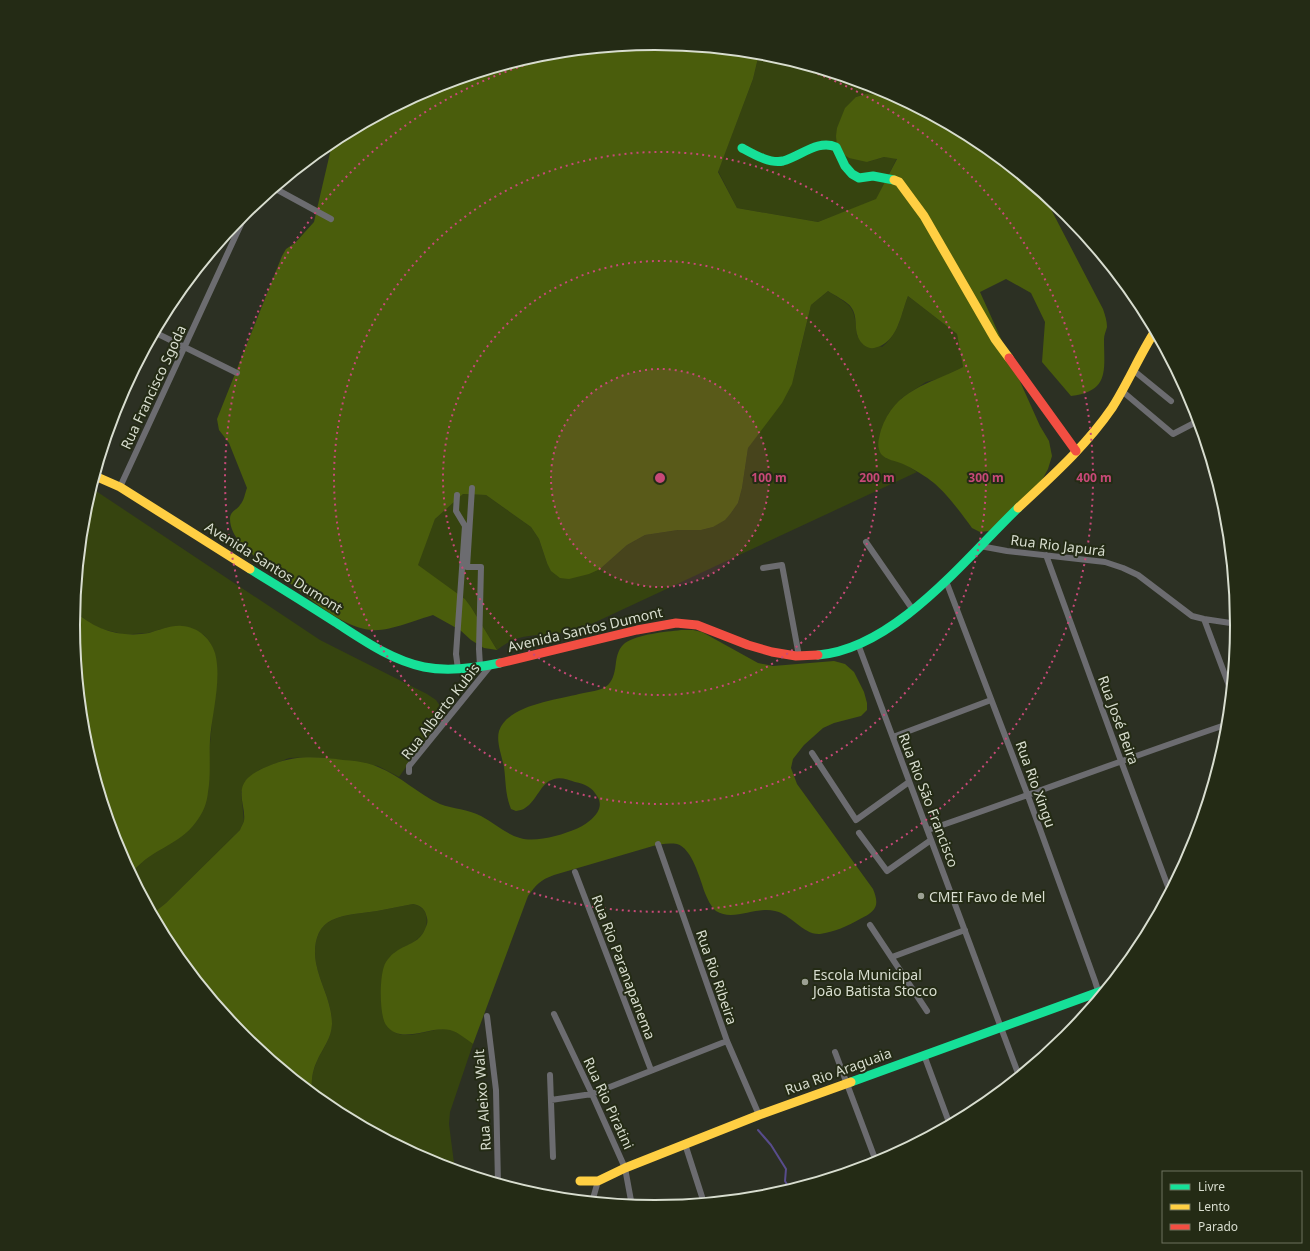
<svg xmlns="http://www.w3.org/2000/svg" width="1310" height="1251" viewBox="0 0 1310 1251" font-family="'Noto Sans',sans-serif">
  <rect width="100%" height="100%" fill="#2c3023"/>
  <path fill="#36440f" d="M757 53 769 54 878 87 893 96 866 94 856 97 867 162 884 157 897 158 876 200 818 222 737 208 718 171 753 79 758 58Z
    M828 291C854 308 854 305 857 336L882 347C900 332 900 316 908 296L957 334 963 367 942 378 926 382 902 398 889 413 884 423 886 458 905 464 917 472 585 627C577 629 568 632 560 633 534 637 519 632 497 650L471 607 465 599 417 565 435 519 463 494 486 495 531 527 539 539 547 563 600 569 627 545 645 535 678 530H701L713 527 731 513 738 503 742 488 748 448 795 372 811 305Z
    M96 491 320 640 427 694 436 700 440 706V715L435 726 399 777 378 766 328 758 310 757 289 758 259 770 241 792 244 821 240 830 166 903 156 911 151 912 131 875 142 862 150 856 209 754 216 681V662L214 651 209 641 204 635 169 627 148 633 133 634H122L102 629 89 623 74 610 79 560 90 527Z
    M413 904C420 906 424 908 426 915 431 936 410 945 394 953L386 1025C389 1027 392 1031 396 1033 411 1040 433 1027 449 1029 458 1031 466 1039 473 1044L450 1112 449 1124 455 1171 432 1164 331 1110 312 1094C311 1083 312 1071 317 1061 322 1049 332 1038 332 1024 332 1002 320 984 316 963 313 947 316 927 332 920 345 914 363 913 377 911 389 909 401 906 413 904Z"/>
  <path fill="#4a5d0c" d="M655 43 757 53 758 58 753 79 718 172 737 208 818 222 876 199 897 159 884 157 867 162 849 158 843 154 837 146 836 136 837 128 845 108 856 97 866 94 893 96 979 141 1043 194 1103 309C1105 315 1107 321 1107 327 1106 331 1104 335 1104 339 1104 370 1110 391 1071 396L1042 362 1045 322 1031 293 1006 279 980 292 1040 426 1049 441 1052 456 1048 469 1036 491 989 531 980 532 972 528C962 514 947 494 934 483 927 477 912 468 903 464 896 461 886 460 881 454 876 446 879 438 881 430 895 389 928 385 963 367L957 334 908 296C900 316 898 343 874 348 867 349 861 344 858 337 854 328 858 316 851 307 848 302 834 295 828 291L811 305 792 384 782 403 748 448 742 488 738 503 731 513 725 520 713 527 701 530H678L645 535 627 545 600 569 589 574 569 579 560 578 551 571 547 563 539 539 531 527 486 495 463 494 435 519 418 565 465 599 471 607 497 650 484 648 471 640 460 630 433 615C416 620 388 632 371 630 342 628 304 594 281 576 267 566 252 556 241 543 235 537 230 528 230 519 230 511 237 510 240 505 244 501 245 493 247 488L229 443 219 430 217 419 282 256 286 249 295 243 314 222 333 140 432 87 542 54Z
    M91 488 96 491 90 527 79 560 84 512Z
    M74 610C93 630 122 638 149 633 160 630 171 625 182 626 197 627 210 637 215 653 222 679 212 713 210 740 209 757 211 775 208 792 207 803 203 813 196 822 179 846 147 850 131 875L117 848 84 739 73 625Z
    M681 630H693L702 632 758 663 773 666 834 661 845 664 854 672 864 692 867 703V710L861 716 834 723 823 728 804 745 793 759 791 768 797 784 873 889C880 906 876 911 860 919 848 926 834 932 820 934 803 935 791 914 775 911 756 906 733 922 716 911 711 907 707 898 705 893 700 879 692 848 677 844 669 843 660 844 653 846L554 875C540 880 536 885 528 896L473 1044C466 1039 458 1032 450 1030 430 1025 401 1046 386 1025 379 1015 379 972 386 962 388 959 391 955 394 953 405 944 419 944 425 929 427 925 428 922 427 918 425 909 422 906 413 904 401 906 389 909 377 911 363 913 345 914 332 920 316 927 313 947 316 963 320 984 332 1002 332 1024 332 1038 322 1049 317 1061 312 1071 311 1083 312 1094L243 1037 171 949 151 912 156 911 166 903 240 830C241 827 243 824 244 821 246 807 236 793 246 780 251 774 259 770 266 767 293 755 314 756 343 760 355 761 367 762 378 767 401 776 418 794 440 804 453 809 468 809 481 816 494 823 506 834 520 838 535 843 562 835 576 829 588 824 607 810 597 796 592 787 585 784 575 782 569 780 561 777 554 779 540 783 537 801 525 808 523 810 519 810 516 811L511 809C505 794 506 782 504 767 502 756 496 742 499 731 508 705 556 700 579 694 588 692 601 691 608 685 614 679 615 670 616 662 617 655 619 648 625 643 638 634 665 632 681 630Z"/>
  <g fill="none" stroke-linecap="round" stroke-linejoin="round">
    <path stroke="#584c8c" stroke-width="2" d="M758 1130 771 1145 786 1169 785 1181 790 1190"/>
    <path stroke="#6c6c70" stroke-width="6" d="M274 188 331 219
      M154 332 237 373
      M1133 370 1171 401
      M1122 391 1173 434 1198 421
      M120 487 248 209
      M472 488 467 567H481L479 649 480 666
      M457 495 456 511 465 526 456 654 458 669
      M1226 537 1228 533
      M866 542 913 610
      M980 546 1007 551 1105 562 1123 568 1138 575 1192 616 1204 619 1237 624
      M1046 555 1121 761 1170 892
      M763 568 782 565 799 656
      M946 581 1028 796 1095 981 1100 997
      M1204 619 1231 691
      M858 644 1019 1076
      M893 737 991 700
      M812 753 856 820 909 782
      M409 772V766L491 665
      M928 830C1028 796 1127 758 1228 724
      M859 833 887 871 931 840
      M658 844 727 1041 759 1115
      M575 872 651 1070
      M870 925 927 1011
      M892 957 965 930
      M554 1014 592 1094 625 1168 632 1206
      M487 1016 496 1090 498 1184
      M835 1052 877 1164
      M924 1055 950 1125
      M550 1075 553 1157
      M551 1100 592 1094 727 1041
      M685 1144 704 1203
      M592 1202 598 1181"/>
    <path stroke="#16e098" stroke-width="9" d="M742 148C753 154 770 164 783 161 801 156 818 139 836 147L845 166 852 174 859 178 873 176 894 180
      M250 569C278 586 307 604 335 622 363 640 391 660 424 667 449 672 476 668 500 663
      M818 655C895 649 966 558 1018 508
      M851 1082 1107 989"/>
    <path stroke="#ffcf43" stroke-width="9" d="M894 180 899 182 924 216 995 339 1009 358
      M95 476 120 487 250 569
      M1018 508C1051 477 1086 446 1112 408 1128 383 1139 356 1155 331
      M580 1181H598L625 1168 759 1115 851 1082"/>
    <path stroke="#f24e42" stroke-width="9" d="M1009 358 1076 451
      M500 663 637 630 676 623 697 625 748 645 772 652 796 656 818 655"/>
  </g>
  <circle cx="660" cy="478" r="109" fill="#c84978" fill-opacity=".12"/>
  <g fill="none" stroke="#c84978" stroke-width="2" stroke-dasharray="2 4">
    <circle cx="660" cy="478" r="109"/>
    <circle cx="660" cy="478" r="217"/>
    <circle cx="660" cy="478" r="326"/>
    <path d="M641 44A434 434 0 0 1 664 44M743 52A434 434 0 1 1 592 49"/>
  </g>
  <g fill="#9ca093" stroke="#242b15" stroke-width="1.5">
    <circle cx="921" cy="896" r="4"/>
    <circle cx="805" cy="982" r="4"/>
  </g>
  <g text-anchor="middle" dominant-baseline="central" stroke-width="4" stroke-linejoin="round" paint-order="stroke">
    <g font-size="14" fill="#d8ddcf" stroke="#242b15">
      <text transform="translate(153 387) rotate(-65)">Rua Francisco Sgoda</text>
      <text transform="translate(1058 545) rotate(7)">Rua Rio Japurá</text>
      <text transform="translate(274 567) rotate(32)">Avenida Santos Dumont</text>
      <text transform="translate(585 629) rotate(-13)">Avenida Santos Dumont</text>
      <text transform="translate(440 711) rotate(-52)">Rua Alberto Kubis</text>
      <text transform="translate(1119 720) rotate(70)">Rua José Beira</text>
      <text transform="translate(1036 784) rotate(70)">Rua Rio Xingu</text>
      <text transform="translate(929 800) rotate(69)">Rua Rio São Francisco</text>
      <text transform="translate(624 967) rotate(69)">Rua Rio Paranapanema</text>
      <text transform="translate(717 977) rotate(71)">Rua Rio Ribeira</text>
      <text transform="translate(838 1071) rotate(-20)">Rua Rio Araguaia</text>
      <text transform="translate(482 1100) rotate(-94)">Rua Aleixo Walt</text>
      <text transform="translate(609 1103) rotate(65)">Rua Rio Piratini</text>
    </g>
    <g font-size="14" fill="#d8ddcf" stroke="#242b15" text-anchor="start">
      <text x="929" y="896">CMEI Favo de Mel</text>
      <text x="813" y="974">Escola Municipal<tspan x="813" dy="16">João Batista Stocco</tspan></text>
    </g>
  </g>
  <path d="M0 0H1310V1251H0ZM80 625a575 575 0 1 1 1150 0a575 575 0 1 1-1150 0Z" fill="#242b15" fill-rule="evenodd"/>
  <path fill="none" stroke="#d8ddcf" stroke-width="2" d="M80 625a575 575 0 1 1 1150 0a575 575 0 1 1-1150 0Z"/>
  <circle cx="660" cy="478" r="6" fill="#c84978" stroke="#242b15" stroke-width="2"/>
  <g font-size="12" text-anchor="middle" font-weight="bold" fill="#c84978" stroke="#242b15" stroke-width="4" stroke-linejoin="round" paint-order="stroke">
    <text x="769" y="482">100 m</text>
    <text x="877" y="482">200 m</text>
    <text x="986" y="482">300 m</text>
    <text x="1094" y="482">400 m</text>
  </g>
  <rect x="1162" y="1171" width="140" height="72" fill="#242b15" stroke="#6c725f"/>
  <rect x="1170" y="1184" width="20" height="6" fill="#16e098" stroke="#6c725f"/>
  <text x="1198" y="1191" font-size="12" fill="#d8ddcf">Livre</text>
  <rect x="1170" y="1204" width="20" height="6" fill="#ffcf43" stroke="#6c725f"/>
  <text x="1198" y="1211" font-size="12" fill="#d8ddcf">Lento</text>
  <rect x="1170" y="1224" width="20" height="6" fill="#f24e42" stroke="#6c725f"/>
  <text x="1198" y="1231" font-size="12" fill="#d8ddcf">Parado</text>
</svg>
